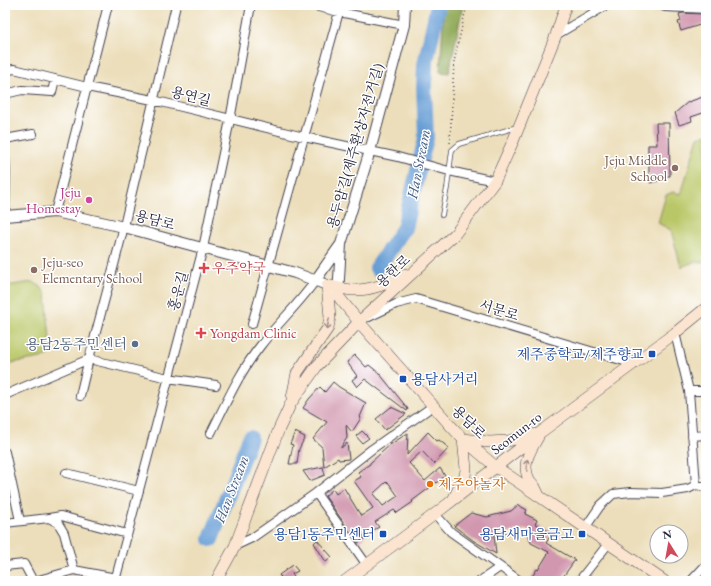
<svg xmlns="http://www.w3.org/2000/svg" width="711" height="586" viewBox="0 0 711 586" font-family="'EB Garamond','Noto Serif KR',serif">
  <rect width="100%" height="100%" fill="#fff"/>
  <filter id="ink" filterUnits="userSpaceOnUse"><feTurbulence type="fractalNoise" baseFrequency=".025" numOctaves="2"/><feDisplacementMap in="SourceGraphic" scale="8" xChannelSelector="R" yChannelSelector="G"/><feConvolveMatrix kernelMatrix="1 2 1 2 8 2 1 2 1" color-interpolation-filters="sRGB"/></filter>
  <filter id="wash" filterUnits="userSpaceOnUse"><feTurbulence type="fractalNoise" baseFrequency=".012" numOctaves="4" result="noise"/><feDisplacementMap in="SourceGraphic" scale="16" xChannelSelector="R" yChannelSelector="G"/><feGaussianBlur stdDeviation="0.9" result="paint"/><feColorMatrix in="noise" values="0 0 0 0 0 0 0 0 0 0 0 0 0 0 0 0 0 1.4 0 .05"/><feComposite in="paint" operator="in"/></filter>
  <g filter="url(#wash)">
    <rect width="100%" height="100%" fill="#ecdeba"/>
    <path fill="#bac768" stroke="#6e7452" d="M706 134V262H694L681 267 671 230 658 223 666 195 673 192 681 194 698 137Z
      M33 282 40 286 46 294 51 351 47 356 41 358 5 364V286Z"/>
    <path fill="#93ac5c" stroke="#5a674c" d="M444 5H463L449 73 440 72Z"/>
    <g fill="none" stroke-linecap="round" stroke-linejoin="round">
      <path stroke="#679ed5" stroke-width="16" d="M377 268 404 228 426 138 424 87 425 65 438 5
        M211 539 250 438"/>
    </g>
    <g id="blocks">
      <path fill="#d197af" fill-rule="evenodd" d="M683 13 704 14 706 23 681 31 678 22 681 21 679 14Z
        M706 96V112L691 117 692 121 679 125 675 113 688 102Z
        M656 123H669L670 176H658V181L650 183 649 176V153H648V145H657Z
        M355 355 366 367 369 365 379 373 408 409 407 411 365 379 357 387 352 380 357 376 347 362Z
        M333 382 339 387 366 403 360 417 361 418 352 432 346 425 347 438 341 447V448L347 443 349 459 339 460 338 458 324 467 322 447 313 439 327 422 303 408 309 399 320 387 325 392Z
        M391 407 406 414 385 430 376 419Z
        M362 431 369 438 362 443 356 436Z
        M295 432 305 437 299 449 297 464H289L293 445 290 444Z
        M428 432 437 441 439 440 449 448 434 464 422 451 409 463 425 481 440 468 445 476 428 489 412 501 413 502 397 513 394 510 375 522 379 527 363 536 365 538 358 543 325 496 333 489 336 494 344 488 361 516 373 508 354 481 361 477 358 472 370 464V463L391 444 408 433 407 455ZM386 482 387 483 388 482 398 496 383 506 373 494Z
        M323 467 325 475 310 481 303 471Z
        M518 505 527 510 525 514 537 520 535 524 552 533 546 543 575 560 560 581H529L537 569 538 570 549 552 531 543 528 529 494 535 496 554 474 541 454 526 471 513 487 517 511 511Z
        M317 540 332 557 326 562 314 543Z
        M293 565 298 571 292 574 296 581H275L281 577 279 575Z"/>
    </g>
  </g>
  <g filter="url(#ink)">
    <use href="#blocks" fill-opacity="0" stroke="#403e4e" stroke-width="1"/>
    <g fill="none" stroke-linecap="round" stroke-linejoin="round">
      <g stroke="#403e4e" stroke-width="5.5">
        <path id="service" d="M442 215 447 188 452 150 459 144 517 127"/>
      </g>
      <g stroke="#403e4e" stroke-width="10">
        <path id="minor" d="M310 5 339 12 404 25
          M661 5 665 7 706 9
          M556 35 607 5
          M5 71 14 69 87 87 153 100 304 137 398 157 449 171 495 181
          M5 94 22 90 52 92 55 79
          M5 139 33 134
          M5 157 6 172 5 216
          M55 212 108 5
          M369 317 396 304 416 299 634 364
          M252 324 339 12
          M675 333 689 391 696 485
          M89 359 168 378 216 385
          M689 391H706
          M5 395 89 359
          M80 396C93 339 110 283 124 226 142 152 158 79 176 5
          M211 433C226 403 240 371 261 345 278 323 299 304 315 281
          M692 436 706 435
          M5 452 20 521
          M66 473 139 491
          M316 493 367 565
          M435 514 451 532 520 581
          M49 518 61 516 127 534
          M5 523 49 518 58 523 64 533 74 570 116 578
          M585 528 600 506 613 494 631 492 662 493 688 489 696 485 706 487
          M235 546 252 538 282 517 316 493 372 449 433 406
          M5 566 24 564 33 581
          M35 581 74 570
          M115 581 203 248 230 120 251 5
          M480 581 500 567
          M579 581 608 544
          M691 581 706 565"/>
      </g>
      <g stroke="#403e4e" stroke-width="12">
        <path id="tertiary" d="M5 216 55 212 124 227 295 273 327 285 332 290
          M315 281 341 244
          M338 296 341 244 370 151 404 25 405 5"/>
      </g>
      <g stroke="#403e4e" stroke-width="12">
        <path id="secondary" d="M338 296 359 322 451 426 463 439 496 467 664 581
          M292 398 297 373 328 328 330 317 327 285C335 287 343 289 352 290 369 291 391 283 405 274
          M538 437C531 449 521 464 529 479 530 482 533 484 535 487 536 490 538 493 539 496
          M454 498 465 476 466 469 463 439 489 442 508 441 536 434
          M216 581 235 546 279 429 291 403 317 366 359 322 455 234 495 181 514 139 556 35 566 5
          M345 581 435 514 541 432 675 333 706 308"/>
      </g>
      <path stroke="#403e4e" stroke-width="1.5" stroke-dasharray="1 3" stroke-linecap="butt" d="M450 143 454 62 465 13 470 5"/>
      <use href="#service" stroke="#fff" stroke-width="4"/>
      <use href="#minor" stroke="#fff" stroke-width="8"/>
      <use href="#tertiary" stroke="#fff" stroke-width="10"/>
      <use href="#secondary" stroke="#fce5d0" stroke-width="11"/>
    </g>
    <defs><path id="oneway-shaft" d="M-6 0H5M1.5-3L5.5 0L1.5 3" fill="none" stroke-width="1.6" stroke-linecap="round" stroke-linejoin="round"/></defs>
    <g stroke="#9a8d8d">
      <use href="#oneway-shaft" transform="translate(328 324) rotate(103)"/>
      <use href="#oneway-shaft" transform="translate(527 465) rotate(-88)"/>
    </g>
  </g>
  <g fill="#8d6e63" stroke="#fff" stroke-width="1.5">
    <circle cx="675" cy="168" r="4"/>
    <circle cx="34" cy="270" r="4"/>
  </g>
  <circle fill="#d1479c" stroke="#fff" stroke-width="1.5" cx="89" cy="200" r="4"/>
  <g fill="#e0444e" stroke="#fff" stroke-width="1.5">
    <path d="M202 262h4v4h4v4h-4v4h-4v-4h-4v-4h4z"/>
    <path d="M199 327h4v4h4v4h-4v4h-4v-4h-4v-4h4z"/>
  </g>
  <circle fill="#5c6f8a" stroke="#fff" stroke-width="1.5" cx="135" cy="344" r="4"/>
  <g fill="#1a4fb4" stroke="#fff" stroke-width="1.5">
    <rect x="648" y="350" width="8" height="8" rx="2"/>
    <rect x="399" y="375" width="8" height="8" rx="2"/>
    <rect x="379" y="530" width="8" height="8" rx="2"/>
    <rect x="578" y="530" width="8" height="8" rx="2"/>
  </g>
  <circle fill="#e8710a" stroke="#fff" stroke-width="1.5" cx="430" cy="484" r="4"/>
  <g text-anchor="middle" dominant-baseline="central" stroke-width="3" stroke-linejoin="round" paint-order="stroke">
    <g font-size="14" fill="#22223b" stroke="#fff">
      <text transform="translate(191 96) rotate(14)">용연길</text>
      <text transform="translate(355 146) rotate(-74)">용두암길(제주환상자전거길)</text>
      <text transform="translate(155 220) rotate(15)">용담로</text>
      <text transform="translate(393 271) rotate(-43)">용한로</text>
      <text transform="translate(178 291) rotate(-75)">홍운길</text>
      <text transform="translate(499 310) rotate(17)">서문로</text>
      <text transform="translate(469 422) rotate(45)">용담로</text>
      <text transform="translate(516 433) rotate(-38)">Seomun-ro</text>
    </g>
    <g font-size="14" fill="#785e54" stroke="#fff" text-anchor="end">
      <text x="667" y="160">Jeju Middle<tspan x="667" dy="16">School</tspan></text>
      <text x="42" y="262" text-anchor="start">Jeju-seo<tspan x="42" dy="16">Elementary School</tspan></text>
    </g>
    <g font-size="14" fill="#b23c85" stroke="#fff" text-anchor="end">
      <text x="81" y="192">Jeju<tspan x="81" dy="16">Homestay</tspan></text>
    </g>
    <g font-size="14" fill="#be3a42" stroke="#fff" text-anchor="start">
      <text x="212" y="268">우주약국</text>
      <text x="210" y="333">Yongdam Clinic</text>
    </g>
    <g font-size="14" fill="#4e5e75" stroke="#fff" text-anchor="end">
      <text x="127" y="344">용담2동주민센터</text>
    </g>
    <g font-size="14" fill="#164399" stroke="#fff" text-anchor="end">
      <text x="644" y="354">제주중학교/제주향교</text>
      <text x="411" y="379" text-anchor="start">용담사거리</text>
      <text x="375" y="534">용담1동주민센터</text>
      <text x="574" y="534">용담새마을금고</text>
    </g>
    <g font-size="14" fill="#c56008" stroke="#fff" text-anchor="start">
      <text x="438" y="484">제주야놀자</text>
    </g>
    <g font-size="15" font-style="italic" fill="#415a80" stroke="#fff">
      <text transform="translate(418 164) rotate(-79)">Han Stream</text>
      <text transform="translate(231 489) rotate(-69)">Han Stream</text>
    </g>
  </g>
  <rect width="711" height="586" fill="none" stroke="#fff" stroke-width="20"/>
  <g transform="translate(669 544) rotate(349)"><circle r="19" fill="#ffffff" stroke="#a7a7b1"/>
  <path d="M0-3L7 15L0 10L-7 15Z" fill="#d1495b"/>
  <text y="-6" font-size="11" font-weight="bold" text-anchor="middle" fill="#22223b">N</text>
  </g>
</svg>
